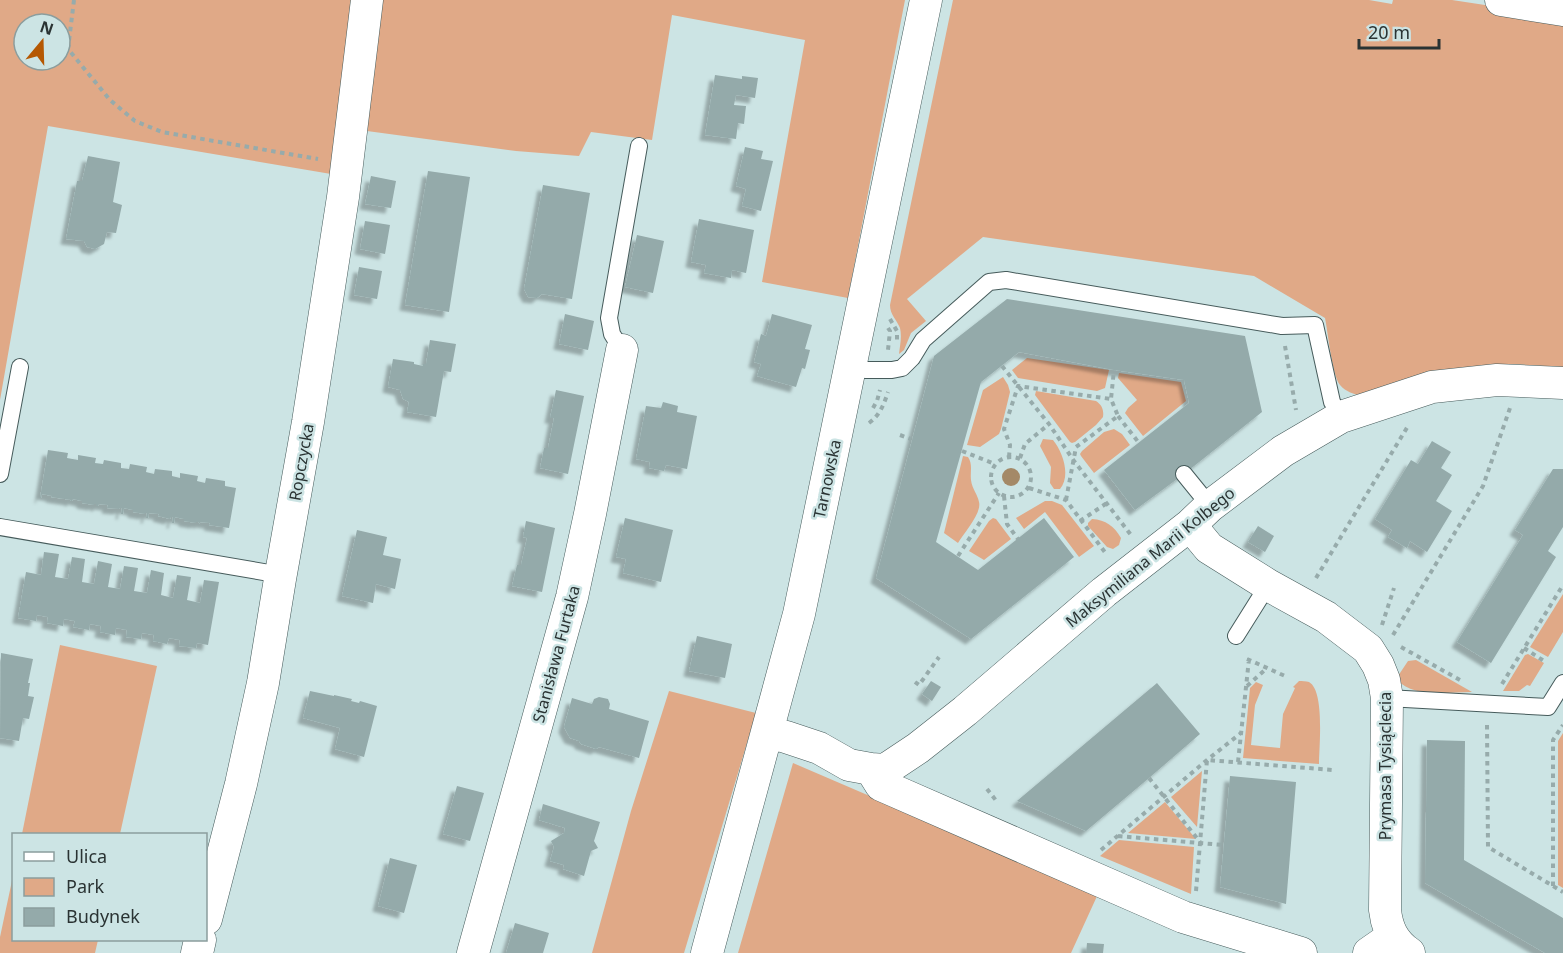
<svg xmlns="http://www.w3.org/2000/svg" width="1563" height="953" viewBox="0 0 1563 953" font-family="'Noto Sans',sans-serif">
  <defs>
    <filter id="shadow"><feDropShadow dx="-5.5" dy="5.5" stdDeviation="1.5" flood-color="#0004"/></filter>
  </defs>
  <rect width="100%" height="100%" fill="#cce4e4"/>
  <path fill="#e0a987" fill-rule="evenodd" d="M0 0H353L337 175 48 126 0 400ZM24 24H60V60H24Z
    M381 0H905L848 298 762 282 805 40 672 15 652 140 591 132 579 156 516 151 367 131Z
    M953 0H1369L1392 4 1393 0H1452L1563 17V367L1513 364 1443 370 1362 396C1354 394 1346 392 1340 385 1332 375 1328 332 1325 318L1254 276 983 237 907 299 926 321 911 333 904 350 899 354C900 345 902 337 900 328 897 320 890 315 890 305Z
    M1027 358 1109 370 1105 388 1097 391 1018 378 1012 370Z
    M1119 373 1181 382 1186 401 1143 436 1125 413 1128 408 1137 400 1118 378Z
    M1003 377 1008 385 1010 392 1001 429 999 434 980 447 967 445 983 390Z
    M1036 391 1096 401C1102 405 1104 410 1103 417L1096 425 1075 442 1072 443 1070 442 1035 395Z
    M1114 429 1122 434 1130 445 1094 473 1081 456 1080 454 1082 451 1104 432Z
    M1043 439 1053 440C1063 452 1071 476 1060 489H1054L1050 483 1051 467 1040 446Z
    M963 456 968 457C973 464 970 472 971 480 972 489 978 495 979 502 982 513 964 533 958 543L944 533Z
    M1045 501H1052L1062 505 1094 546 1079 557 1045 512 1024 529 1016 518Z
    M993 518 996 519 1011 539 984 560 969 551 989 521Z
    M1092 519C1106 520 1114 526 1121 538L1119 545 1113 549 1107 547 1088 526V523Z
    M1563 594V632L1548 657 1530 647Z
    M60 645 157 666 120 834H22Z
    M1528 654 1544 663 1530 686 1527 685 1519 691H1503L1525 655Z
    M1416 660 1472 692C1447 692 1415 699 1396 679L1408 661Z
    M1299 681C1302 681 1306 681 1309 682 1325 691 1319 747 1319 764L1243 758 1250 688 1256 682 1263 685 1255 705 1251 745 1280 748 1283 714 1295 688 1293 687Z
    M669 691 756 713 684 953H592L631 811Z
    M1563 733V888L1558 885V741Z
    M793 763 1098 894 1071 953H738Z
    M1202 771 1197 827 1171 797Z
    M1165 802 1196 839 1128 833Z
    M1119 840 1194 847 1191 894 1100 856Z
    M13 876 14 940H98L95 953H0V937Z"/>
  <path fill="#94aaaa" filter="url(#shadow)" d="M715 75 742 79V76L758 78 755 98 736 95 734 105 746 106 744 124 738 123 736 139 705 135Z
    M745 147 763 151 761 159 773 161 761 211 742 206 746 189 736 186Z
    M88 156 120 162 113 202 122 205 116 233 107 232 104 244 95 249 87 247 84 241 66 239 77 181H82Z
    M428 171 470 177 449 312 405 305Z
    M371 176 396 181 391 208 365 204Z
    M543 185 590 193 572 299 542 294 537 298 528 297 524 289Z
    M699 219 754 230 746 273 732 270 731 278 704 273 706 265 691 262Z
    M365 221 390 225 385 254 360 249Z
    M637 235 664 241 653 293 625 287Z
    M359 267 382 271 377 299 354 295Z
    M1007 299 1245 336 1262 412 1184 474 1135 510 1104 470 1189 403 1184 380 1114 370 1019 352 981 382 936 542 978 570 1044 518 1074 557 971 639 876 578 934 356Z
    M565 314 594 321 588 350 559 344Z
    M772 314 812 325 805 349 810 350 805 369 802 368 796 387 757 376 761 364 754 362 761 334 766 336Z
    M430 340 456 344 451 372 444 371 436 417 407 412 409 402 403 399 400 390 388 387 393 359 414 362V364L423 366V364H426Z
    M556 390 584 396 568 474 540 468 544 448H548L554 418H550Z
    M663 402 678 406 677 412 697 416 687 469 666 465 664 471 649 468 650 462 636 459 646 406 661 408Z
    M1432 441 1451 452 1441 468 1452 475 1436 501 1452 511 1427 552 1410 541 1407 548 1388 537 1392 530 1375 519 1411 460 1418 464Z
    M48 450 68 453 67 458 78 460V455L96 458 95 463 103 464 104 460 121 463V468L129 469 130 464 147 467 146 472 154 474 155 469 172 471V476L180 478V473L198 476 197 481 205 483 206 478 225 481V486L236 488 229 528 209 525 210 523 200 522V524L198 522H196V523L184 521V519L175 517 174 523H172L173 517H171L170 519 158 516 159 514 149 513 148 518H146L147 513H145V514L133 512V510L124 508 123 514H121L122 508H120L119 509 107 508 108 505 99 504 98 506H96V504H94V505L82 503V501L73 499 72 501H70L71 500 51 497 52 496 42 494 41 498H40Z
    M1553 469H1563V527L1548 551 1556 557 1491 663 1457 642 1523 535 1515 530Z
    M625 518 673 530 661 582 623 573 626 559 616 557Z
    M526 521 555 528 542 592 512 586 517 565H521L527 538 523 537Z
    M1258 526 1274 536 1265 552 1248 542Z
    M357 530 387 537 383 555 401 559 395 589 376 584 373 603 342 596Z
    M44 552 59 554 55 577 68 579 72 557 85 559 82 582 94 584 98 561 112 564 108 587 120 589 124 566 138 568 134 591 147 593 151 570 164 573 161 595 173 598 177 575 191 577 187 600 200 603 204 580 219 582 208 645 197 643 196 648 179 646 180 640 169 638 167 644 153 641 154 635 142 633 141 639 126 637 127 630 116 628 115 635 100 632 101 626 90 624 89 630 73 627 75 621 64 619 63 626 47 623 48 617 37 615 36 621 18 618 26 572 41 575Z
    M697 636 732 644 725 678 689 671Z
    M1 653 33 659 28 683H30L28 696 34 697 29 719 23 718 19 741 0 738Z
    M931 681 941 687 932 701 922 694Z
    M1157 683 1200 734 1149 778 1086 831 1017 801Z
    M310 691 334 696V695L352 699 351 701 359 703 360 701 377 706 364 757 335 749 340 728 303 718Z
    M599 697 608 699 610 704 609 709 649 721 639 758 599 747 596 749 581 744 579 741 570 738 564 727 572 698 592 704 594 699Z
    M1427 740 1465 741 1464 860 1563 918V953H1545L1425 883Z
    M1230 776 1296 782 1286 904 1220 887Z
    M457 786 484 793 470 841 443 834Z
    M543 804 600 822 594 841 598 848 591 851 584 876 563 869 564 865 550 861 554 847 551 841 564 833 565 828 539 820Z
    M390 858 417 865 404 913 378 906Z
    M515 923 549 933 543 953H506Z
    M1087 943 1104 944 1103 953H1086Z"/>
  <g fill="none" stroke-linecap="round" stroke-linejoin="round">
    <g stroke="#465b5b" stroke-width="18">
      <path id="lane" d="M622 350 612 334 609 318 639 146
        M851 366 866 370H892L902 368 912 358 923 340 989 282 1006 280 1282 326 1315 325 1332 402 1341 417
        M0 474 20 367
        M1184 474 1210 506
        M0 527 281 575
        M1236 636 1268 585
        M1387 698 1548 707 1563 683"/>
    </g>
    <g stroke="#465b5b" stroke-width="33">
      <path id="street" d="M1501 0 1563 10
        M1190 525 1209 548 1268 585 1326 617 1368 649 1378 665 1384 680 1387 698 1385 910C1387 928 1393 942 1409 953
        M767 732 786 737 819 748 849 765 871 769 885 770 918 748 965 711 1104 592 1190 525 1210 506 1283 451 1341 417 1432 387 1497 380 1563 383
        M871 769 881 785 1183 917 1301 953
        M206 919 241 784 263 683 280 579 308 422 343 197 367 0
        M197 953 200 940
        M473 953 572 597 590 514 622 350
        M707 953 799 614 926 0
        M1369 953 1392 937"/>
    </g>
    <path stroke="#97abab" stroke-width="4" stroke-dasharray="4.5 4.5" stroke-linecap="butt" d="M74 0 68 49 110 100 135 121 162 132 318 159
      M890 319 897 331V340
      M888 328 890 331 888 350
      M1285 346 1296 410
      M1002 366 1049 424 1074 461 1131 535
      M873 408 877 401 880 390
      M1118 416 1139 443
      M869 423C880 415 884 404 888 392
      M900 435 911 439
      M962 451 995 464
      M991 477a20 20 0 1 1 40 0a20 20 0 1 1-40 0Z
      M1009 457 1010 445 1004 429 1018 386 1111 399
      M1020 458 1025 444 1049 424
      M1029 488 1066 500 1107 555
      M1004 496 1007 524 1018 539
      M1066 500 1076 447 1118 416 1111 399 1114 370
      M1080 521 1107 503
      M958 556 999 493
      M1316 578 1408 426
      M1382 625 1394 588
      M1393 635 1483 486 1510 408
      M1401 647 1460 680
      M1524 648 1544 661
      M1247 659 1285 676
      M915 682 919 685 939 657
      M1502 684 1563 585
      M1247 686 1267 668
      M1487 725 1488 847 1563 892
      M1238 762 1249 659
      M1149 778 1200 842
      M987 789 998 803
      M1118 836 1223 845
      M1101 850 1207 760 1241 733
      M1553 886V740L1563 725
      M1196 891 1207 760 1333 770"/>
    <use href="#lane" stroke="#fff" stroke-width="16"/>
    <use href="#street" stroke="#fff" stroke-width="32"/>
  </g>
  <circle fill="#a48967" cx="1011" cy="477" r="9"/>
  <g text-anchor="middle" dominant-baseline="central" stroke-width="5" stroke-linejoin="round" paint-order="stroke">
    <g font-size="16" fill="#2a3333" stroke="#cce4e4">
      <text transform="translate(301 462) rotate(-80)">Ropczycka</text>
      <text transform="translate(827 479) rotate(-78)">Tarnowska</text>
      <text transform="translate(1150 557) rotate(-39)">Maksymiliana Marii Kolbego</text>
      <text transform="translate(556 654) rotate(-75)">Stanisława Furtaka</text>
      <text transform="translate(1385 766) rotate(-90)">Prymasa Tysiąclecia</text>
    </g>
  </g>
  <rect x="12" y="833" width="195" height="108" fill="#cce4e4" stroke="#8b9d9d" stroke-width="1.5"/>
  <rect x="24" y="852" width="30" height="9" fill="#ffffff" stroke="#8b9d9d" stroke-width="1.5"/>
  <text x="66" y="863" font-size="18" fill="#2a3333">Ulica</text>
  <rect x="24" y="878" width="30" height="18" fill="#e0a987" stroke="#8b9d9d" stroke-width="1.5"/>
  <text x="66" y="893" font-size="18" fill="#2a3333">Park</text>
  <rect x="24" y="908" width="30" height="18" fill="#94aaaa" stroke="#8b9d9d" stroke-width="1.5"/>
  <text x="66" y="923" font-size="18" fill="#2a3333">Budynek</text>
  <g transform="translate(42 42) rotate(19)"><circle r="28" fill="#cce4e4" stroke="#8b9d9d" stroke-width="1.5"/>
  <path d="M0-4.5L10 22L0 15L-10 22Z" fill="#b55802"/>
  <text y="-9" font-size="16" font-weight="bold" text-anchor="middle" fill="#2a3333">N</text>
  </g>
  <path d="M1359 39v9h80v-9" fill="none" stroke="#2a3333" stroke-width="3"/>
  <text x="1368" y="39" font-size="18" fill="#2a3333" stroke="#cce4e4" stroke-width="4.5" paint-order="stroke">20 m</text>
</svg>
